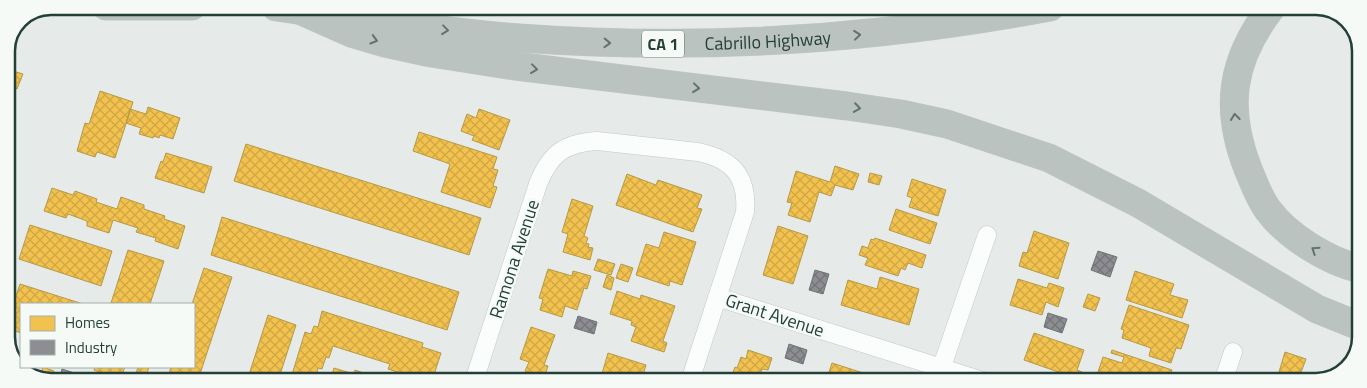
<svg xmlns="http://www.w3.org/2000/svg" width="1367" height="388" viewBox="0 0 1367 388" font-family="'Titillium Web',sans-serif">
  <defs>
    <pattern id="homes-cross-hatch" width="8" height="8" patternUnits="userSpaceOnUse" patternTransform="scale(1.25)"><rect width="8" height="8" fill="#f2c14e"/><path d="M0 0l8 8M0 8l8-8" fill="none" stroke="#cfa745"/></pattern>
    <pattern id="industry-cross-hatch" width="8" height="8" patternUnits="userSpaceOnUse" patternTransform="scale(1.25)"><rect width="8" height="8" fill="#8d8d92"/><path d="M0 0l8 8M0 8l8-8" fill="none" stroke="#737578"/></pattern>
  </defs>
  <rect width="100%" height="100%" fill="#e6ebe9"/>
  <path fill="url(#homes-cross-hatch)" stroke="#b49a47" d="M6 69 23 74 17 89 14 88 11 96 6 94Z
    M100 91 133 102 115 158 97 152 95 157 77 151 85 123 89 124Z
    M148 107 180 118 173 139 160 135 159 138 154 136 153 138 139 134 141 128 126 123 130 109 146 114Z
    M479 109 510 120 499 150 472 140 474 136 461 131 467 114 476 118Z
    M419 132 497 157 493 169 498 170 493 186 497 187 490 208 441 192 450 164 413 151Z
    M246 144 481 218 469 255 234 181Z
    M166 153 212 167 204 193 155 178 161 161 163 162Z
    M835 166 859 174 853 190 835 185 831 196 819 192 810 222 788 215 792 203 787 202 796 171 830 182Z
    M870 173 882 176 879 185 868 182Z
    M627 174 656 185 658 180 702 195 697 208 702 209 693 232 616 205Z
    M912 179 946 190 938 216 909 207 912 198 907 196Z
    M52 188 73 195 75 191 97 199 96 202 117 209 121 197 144 205V209L165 216 164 219 185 226 178 249 155 241 156 238 136 232 138 228 113 220 109 233 87 226V221L68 214 66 218 44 211Z
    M572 199 593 206 584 236 588 238 586 243 589 244 588 247 593 248 590 260 563 252 568 234 562 232Z
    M896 209 937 223 930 244 889 230Z
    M222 217 459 292 447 330 211 255Z
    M30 225 112 251 101 286 19 259Z
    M778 226 808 236 793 284 763 275Z
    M1034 231 1069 243 1058 279 1019 266 1023 252 1027 253Z
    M664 232 696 242 682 285 670 281 669 286 636 275 646 244 659 248Z
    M875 238 926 255 922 268 908 263 905 270 901 268 898 276 865 265 868 258 859 255 862 246 868 248 871 239 874 240Z
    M128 250 164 261 150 304 111 303Z
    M598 259 615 264 611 275 594 270Z
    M621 264 633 268 628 282 616 278Z
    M204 268 232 277 198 380H167L171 367H194V304H192Z
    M548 269 572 276 573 271 591 276 587 289 584 288 577 310 565 306 562 317 540 310 543 299 539 298Z
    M1135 271 1174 284 1170 295 1188 300 1182 318 1126 300Z
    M607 275 614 278 611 290 603 287Z
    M880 277 919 289 909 325 841 305 848 280 877 289Z
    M1018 279 1047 288 1049 283 1064 288 1058 307 1046 302 1042 315 1010 305Z
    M20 284 83 304H21V333L7 328V302L13 305Z
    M617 291 640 299 641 295 675 306 663 341 667 343 664 352 631 341 636 327 631 325 632 321 610 314Z
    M1088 294 1100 298 1095 311 1083 307Z
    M1129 305 1189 325 1181 349 1176 348 1171 363 1149 356 1151 348 1122 338 1124 330 1121 329Z
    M322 311 423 343 422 347 441 353 432 381H425L388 369 390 364 333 346 329 358 326 357 322 369 318 368 315 381H290L305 332 311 334 314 326 318 327Z
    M268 315 296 325 278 381H247Z
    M531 327 555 335 544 365 548 366 544 378 525 371 529 362 520 359Z
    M1034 333 1084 350 1077 370 1082 372 1079 381H1061L1064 374 1024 360Z
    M748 350 772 358 768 370 762 369 758 381H730L735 367 737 368 741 357 746 359Z
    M1112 350 1172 370 1168 382 1095 381 1103 357 1122 363 1124 357 1111 353Z
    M1285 352 1306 359 1300 375 1311 379 1310 381 1313 382H1276Z
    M608 353 646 365 643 375 652 378V381H604L605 379 601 377Z
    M832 363 885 380 884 381H826Z
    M43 367 54 371 51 380H39Z
    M95 367H125L120 379 94 370Z
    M138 367H149L145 380H134Z
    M334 368 354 374 355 370 386 381H330Z"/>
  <path fill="url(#industry-cross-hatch)" stroke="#6e7577" d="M1098 251 1117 257 1110 277 1091 270Z
    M815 270 829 274 823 294 809 290Z
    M1048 313 1067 319 1062 333 1044 327Z
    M578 316 597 322 594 334 574 328Z
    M789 344 807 350 803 364 785 358Z
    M62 369 96 380H59Z"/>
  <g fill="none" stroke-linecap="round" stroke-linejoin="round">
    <g stroke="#c3c8c6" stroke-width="19">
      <path id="street" d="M717 297 983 381
        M474 381 538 184C550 154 564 143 597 141L698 152C732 159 748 176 745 212L690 381
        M937 381 987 235
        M1223 382 1233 352"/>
    </g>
    <g stroke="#c2cac8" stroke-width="29">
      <g id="highway">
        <path d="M106 6H192"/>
        <path id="s1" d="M276 7C357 18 438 32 520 38 698 51 875 40 1050 7"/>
        <path d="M1271 8C1231 60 1224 108 1248 169 1254 183 1259 198 1268 210 1288 237 1328 261 1360 269"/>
        <path d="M297 9 351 33 385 43 431 53 515 66 847 106 901 114 947 124 1049 158 1138 203 1317 309 1359 326"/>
      </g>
    </g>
    <use href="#street" stroke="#fbfcfc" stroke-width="18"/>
    <use href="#highway" stroke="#bbc3c1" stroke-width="28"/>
  </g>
  <defs><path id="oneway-chevron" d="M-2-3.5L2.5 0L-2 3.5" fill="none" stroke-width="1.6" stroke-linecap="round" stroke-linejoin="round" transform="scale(1.25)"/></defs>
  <g stroke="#60736f">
    <use href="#oneway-chevron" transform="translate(445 30) rotate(7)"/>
    <use href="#oneway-chevron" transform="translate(857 35) rotate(-6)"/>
    <use href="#oneway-chevron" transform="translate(374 40) rotate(16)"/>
    <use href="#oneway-chevron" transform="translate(607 43) rotate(2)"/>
    <use href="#oneway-chevron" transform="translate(534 69) rotate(7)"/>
    <use href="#oneway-chevron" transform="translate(696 88) rotate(6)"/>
    <use href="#oneway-chevron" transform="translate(857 108) rotate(8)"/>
    <use href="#oneway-chevron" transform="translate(1235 117) rotate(-97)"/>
    <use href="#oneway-chevron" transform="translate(1315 250) rotate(-146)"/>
  </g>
  <g text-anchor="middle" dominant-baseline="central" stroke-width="5" stroke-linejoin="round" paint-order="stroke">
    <rect fill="#f5faf7" stroke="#637671" stroke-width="1" x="642" y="30.5" width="42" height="27" rx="4"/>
    <g font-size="16" font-weight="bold" fill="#243e38">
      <text x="663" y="44">CA 1</text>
    </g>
    <g font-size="18" fill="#243e38" stroke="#f5faf7">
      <text stroke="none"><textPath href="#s1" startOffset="494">Cabrillo Highway</textPath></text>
      <text transform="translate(514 259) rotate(-72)">Ramona Avenue</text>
      <text transform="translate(775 315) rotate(18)">Grant Avenue</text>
    </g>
  </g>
  <path d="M0 0H1367V388H0ZM51 15H1316A36 36 0 0 1 1352 51V337A36 36 0 0 1 1316 373H51A36 36 0 0 1 15 337V51A36 36 0 0 1 51 15Z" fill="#f5faf7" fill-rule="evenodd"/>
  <path fill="none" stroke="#243e38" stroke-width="2.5" d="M51 15H1316A36 36 0 0 1 1352 51V337A36 36 0 0 1 1316 373H51A36 36 0 0 1 15 337V51A36 36 0 0 1 51 15Z"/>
  <rect x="20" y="303" width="175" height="65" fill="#f5faf7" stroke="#a1afab"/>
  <rect x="30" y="316" width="25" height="15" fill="#f2c14e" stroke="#a1afab"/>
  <text x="65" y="328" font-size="15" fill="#243e38">Homes</text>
  <rect x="30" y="340" width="25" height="15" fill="#8d8d92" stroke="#a1afab"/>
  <text x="65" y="353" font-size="15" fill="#243e38">Industry</text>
</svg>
